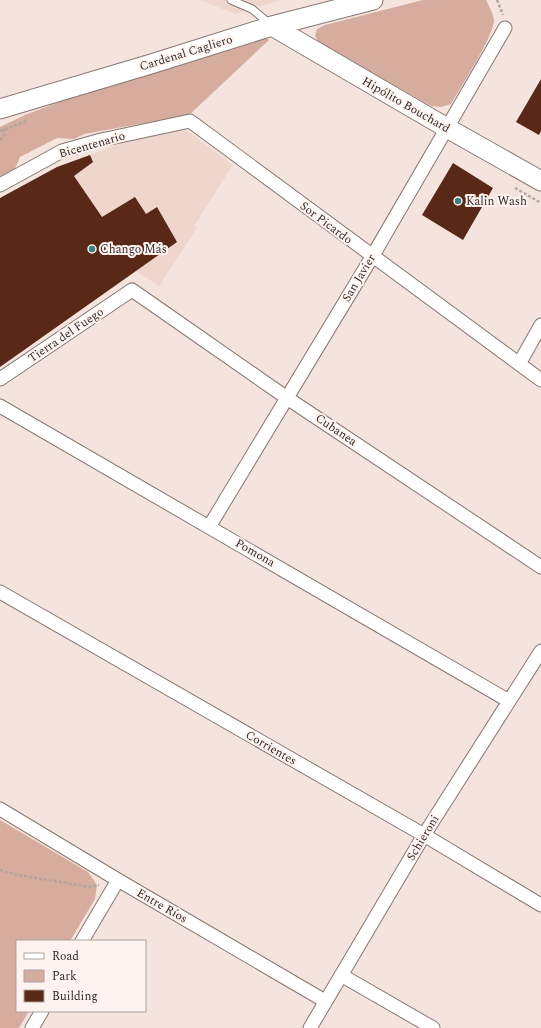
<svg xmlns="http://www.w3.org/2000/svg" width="541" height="1028" viewBox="0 0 541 1028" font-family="Spectral,serif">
  <rect width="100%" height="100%" fill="#f5e4de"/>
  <path fill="#efd6cd" d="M200 0H281L235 14Z
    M182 127 233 165 194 226 197 228 159 286 136 271 0 367V198L57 167 127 141Z"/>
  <path fill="#d5ac9d" d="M423 0H486C489 6 493 13 494 20 494 36 460 88 451 104L441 107 431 106 319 43 315 36 317 29 325 25Z
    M266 38 269 40 189 115 84 134 74 139 57 138 20 157 14 171 0 178V127L25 115 75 96Z
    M0 820 88 872 97 885 95 899 70 941H17V1011H29L19 1028H0Z"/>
  <path fill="#592816" d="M541 79V131L539 135 516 122Z
    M90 155 93 162 74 176 102 217 135 197 146 214 157 207 177 242 0 367V198L57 167Z
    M453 163 493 188 463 240 422 215Z"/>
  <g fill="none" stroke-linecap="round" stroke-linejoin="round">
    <g stroke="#867771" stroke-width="9">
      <path id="lane" d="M231 0 252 9 271 25"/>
    </g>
    <g stroke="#867771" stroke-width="15">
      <path id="street" d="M0 185 62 151 101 140 190 121 541 380
        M519 364 541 325
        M0 379 132 290 287 398 541 567
        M0 406 509 701
        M209 527 372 257 505 28
        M0 592 424 835 541 905
        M0 809 118 880 325 1001
        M82 941 118 880
        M341 975 433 1028
        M32 1028 42 1011
        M310 1028 424 835 541 651"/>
    </g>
    <g stroke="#867771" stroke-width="21">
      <path id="secondary" d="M272 26 447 128 541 181
        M0 109 151 64 272 26 373 0"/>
    </g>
    <path stroke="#b2a5a0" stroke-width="2.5" stroke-dasharray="3 2" stroke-linecap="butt" d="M497 0 503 15
      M0 131 27 121
      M0 140 5 134 3 129
      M515 188 541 203
      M0 870 18 875 90 887 99 885"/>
    <use href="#lane" stroke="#fff" stroke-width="7"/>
    <use href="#street" stroke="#fff" stroke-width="13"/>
    <use href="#secondary" stroke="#fff" stroke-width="19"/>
  </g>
  <g fill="#398089" stroke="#fef3ef" stroke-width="1.5">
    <circle cx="458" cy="201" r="4"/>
    <circle cx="92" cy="249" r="4"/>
  </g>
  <g text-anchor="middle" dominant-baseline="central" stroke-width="4" stroke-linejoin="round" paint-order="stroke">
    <g font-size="12" fill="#322c2a" stroke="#fef3ef">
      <text transform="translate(186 53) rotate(-17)">Cardenal Cagliero</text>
      <text transform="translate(406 105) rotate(30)">Hipólito Bouchard</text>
      <text transform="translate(92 145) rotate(-16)">Bicentenario</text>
      <text transform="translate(326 223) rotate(37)">Sor Picardo</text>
      <text transform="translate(359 278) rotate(-59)">San Javier</text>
      <text transform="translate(66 335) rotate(-34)">Tierra del Fuego</text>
      <text transform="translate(336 430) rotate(34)">Cubanea</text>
      <text transform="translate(255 553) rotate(30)">Pomona</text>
      <text transform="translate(271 748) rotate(30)">Corrientes</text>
      <text transform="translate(423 838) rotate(-59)">Schieroni</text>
      <text transform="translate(162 906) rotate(30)">Entre Ríos</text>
    </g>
    <g font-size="12" fill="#322c2a" stroke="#fef3ef" text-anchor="start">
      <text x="466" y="201">Kalin Wash</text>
      <text x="100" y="249">Chango Más</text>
    </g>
  </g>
  <rect x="16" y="940" width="130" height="72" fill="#fef3ef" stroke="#aca3a0"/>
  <rect x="24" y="953" width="20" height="6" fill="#ffffff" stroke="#aca3a0"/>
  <text x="52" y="960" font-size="12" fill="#322c2a">Road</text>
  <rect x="24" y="970" width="20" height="12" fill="#d5ac9d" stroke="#aca3a0"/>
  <text x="52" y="980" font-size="12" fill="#322c2a">Park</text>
  <rect x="24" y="990" width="20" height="12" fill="#592816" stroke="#aca3a0"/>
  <text x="52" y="1000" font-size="12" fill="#322c2a">Building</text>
</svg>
